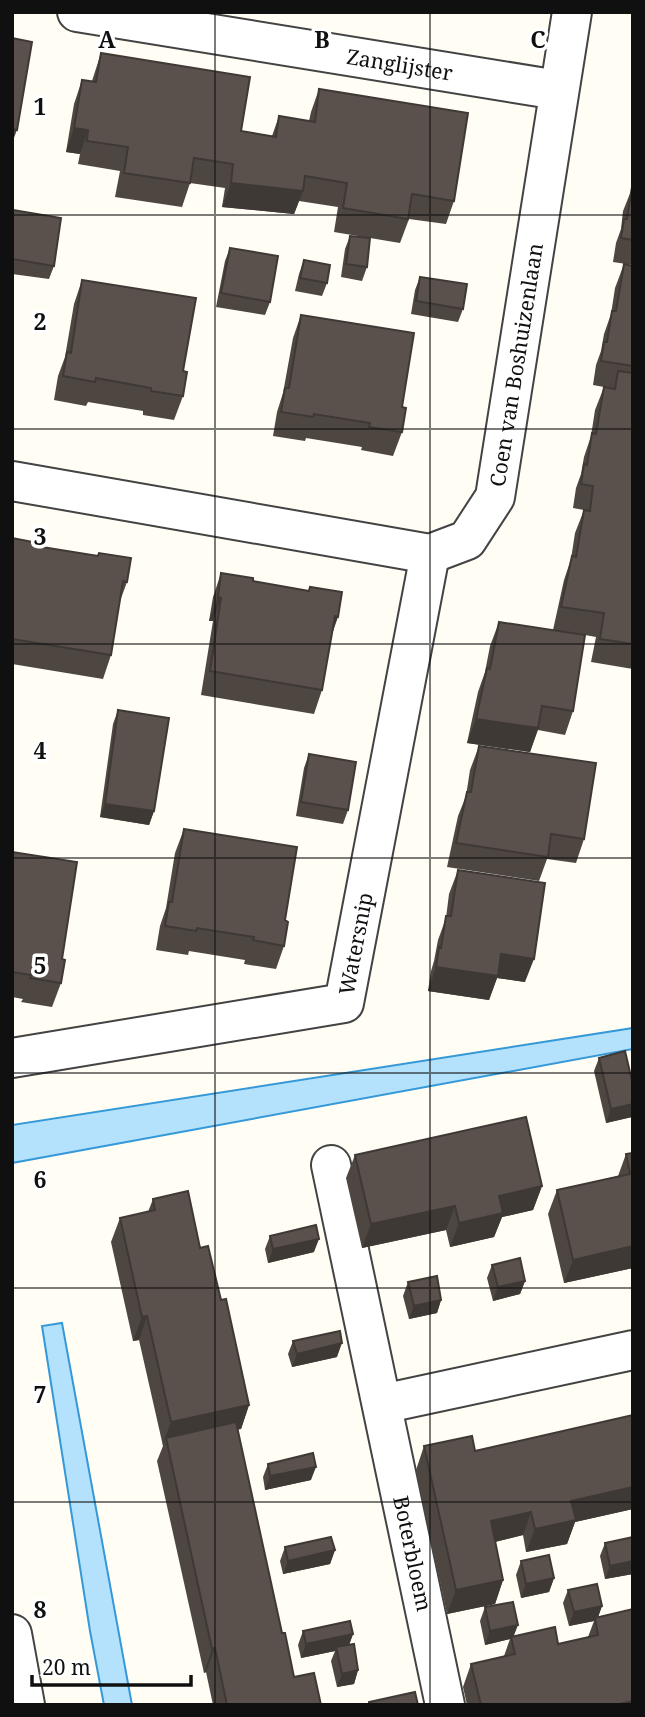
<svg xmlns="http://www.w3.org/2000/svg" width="645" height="1717" viewBox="0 0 645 1717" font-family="'Noto Serif',serif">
  <rect width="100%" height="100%" fill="#fffdf4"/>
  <path fill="#b4e1fb" stroke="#3599d8" stroke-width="2" d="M633 1028V1049L12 1163V1125Z
    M62 1323 132 1705H104L90 1631 42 1326Z"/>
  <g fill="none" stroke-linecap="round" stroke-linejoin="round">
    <g stroke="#434343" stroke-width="42">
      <g id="minor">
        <path id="s1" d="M77 12 558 90"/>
        <path id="s2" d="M12 481 430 554 467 540 495 497 572 12"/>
        <path id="s3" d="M12 1058 344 1003 430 554"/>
        <path id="s4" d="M331 1165 445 1705"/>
        <path d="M382 1404 633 1350"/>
        <path d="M12 1634 25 1705"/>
      </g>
    </g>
    <use href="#minor" stroke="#fff" stroke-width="38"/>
  </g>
  <path fill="#4d4641" d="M12 38 17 130 12 143Z
    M101 53 241 131 272 136 279 116 309 121 311 112 319 89 454 201 446 224 409 219 400 243 334 232 338 207 299 201 294 214 222 207 225 188 190 183 182 207 115 197 120 171 78 164 80 154 66 152 74 104 82 80 92 81Z
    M633 180V265L613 262 616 243 621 229 623 211 631 191Z
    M12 212 54 266 49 279 12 274Z
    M350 236 367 267 362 281 341 277 345 249Z
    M230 248 270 302 265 315 216 307 225 261Z
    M304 260 327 283 322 296 295 291 299 274Z
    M624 264 633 266V669L591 662 596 637 585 635 573 711 565 735 538 730 530 752 467 743 478 692 485 672 490 646 499 622 553 630 564 580 571 559 575 533 584 510 573 508 576 488 581 474 584 457 591 436 595 410 604 387 593 385 596 365 601 351 604 334 611 314 615 288Z
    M420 277 463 309 458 322 411 314 415 290Z
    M82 280 183 371V396L174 420 143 415V411L88 402 86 406 54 400 58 376 65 357 74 304Z
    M301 315 402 407V432L393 456 361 450 362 447 306 438 305 441 273 436 277 412 283 393 293 338Z
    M12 538 42 547 127 582 120 601 111 655 103 679 12 664Z
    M221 573 253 581 331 636 322 690 314 714 201 695 213 621H209L213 597Z
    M118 710 154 811 149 825 100 817 113 724Z
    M479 746 584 839 576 863 547 859 539 881 447 867 458 816 466 796 470 770Z
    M309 754 348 810 343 824 296 816 304 768Z
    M184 829 285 920 284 946 276 969 244 964 245 960 189 951 188 955 156 950 160 926 166 908 175 853Z
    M12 852 62 959 61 983 52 1007 21 1002 23 999 12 997Z
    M458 870 525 982 497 978 489 1000 428 991 431 971 434 961 438 940 446 918 449 894Z
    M599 1058 632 1117 606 1123 594 1071Z
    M633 1153V1268L564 1283 548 1214 557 1190 618 1176 626 1154Z
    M355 1155 542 1186 533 1210 502 1217 494 1237 450 1247 446 1230 362 1248 346 1178Z
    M153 1199 200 1248 221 1300 249 1405 241 1429H237L282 1633 294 1677 321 1705H213L206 1672 204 1673 157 1461 163 1446 139 1340 133 1341 111 1242 120 1218 148 1212Z
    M270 1236 314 1252 268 1263 265 1249Z
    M492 1265 525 1281 520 1294 493 1301 487 1278Z
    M408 1282 441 1300 437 1313 409 1319 403 1296Z
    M293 1341 337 1357 292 1367 288 1354Z
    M633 1415V1509L575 1522 567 1544 526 1552 523 1535 495 1542 503 1580 495 1604 447 1614 416 1470 424 1446 475 1451Z
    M268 1464 311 1480 265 1490 263 1477Z
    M633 1537V1574L605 1579 600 1556 605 1543Z
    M285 1547 335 1550 330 1564 283 1574 280 1561Z
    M521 1561 554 1578 549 1592 521 1598 516 1575Z
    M568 1590 602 1606 598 1617 633 1705H467L463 1687 471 1664 504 1656 510 1639 485 1645 480 1621 485 1607 514 1636 558 1644 588 1637 594 1621 569 1626 563 1603Z
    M303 1631 353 1634 349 1645 358 1670 354 1684 337 1687 331 1661 335 1651 301 1658 298 1645Z"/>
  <path fill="#3f3935" d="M74 128 88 130 80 154 66 152Z
    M231 183 303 191 294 214 222 207Z
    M218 597 221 598 213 621H209Z
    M335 616 338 617 330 640Z
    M476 719 538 728 530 752 467 743Z
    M105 804 154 811 149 825 100 817Z
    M501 954 534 959 525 982 497 978 489 1000 428 991 436 967Z
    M633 1104 632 1117 606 1123 611 1109Z
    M542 1186 533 1210 502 1217 494 1237 450 1247 459 1223 499 1196Z
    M455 1206 446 1230 362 1248 371 1224Z
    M319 1239 314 1252 268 1263 273 1249Z
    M633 1246V1268L564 1283 573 1260Z
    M525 1281 520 1294 493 1301 498 1287Z
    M441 1300 437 1313 409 1319 414 1306Z
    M147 1316 139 1340 133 1341 142 1317Z
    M342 1343 337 1357 292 1367 297 1354Z
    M249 1405 241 1429 167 1445 166 1438 162 1446 171 1422Z
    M316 1467 311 1480 265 1490 270 1476Z
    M633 1487V1509L575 1522 567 1544 526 1552 535 1529 571 1501Z
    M531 1512 523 1535 482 1545 491 1521Z
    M335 1550 330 1564 283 1574 288 1561Z
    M633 1561V1574L605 1579 610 1566Z
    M554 1578 549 1592 521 1598 526 1584Z
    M503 1580 495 1604 447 1614 456 1590Z
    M602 1606 597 1620 595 1618 594 1621 569 1626 574 1612Z
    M518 1625 513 1638 511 1637 510 1639 485 1645 490 1631Z
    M353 1634 348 1648 336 1647 335 1651 301 1658 306 1644Z
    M215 1648 206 1672 204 1673 212 1649Z
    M358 1670 354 1684 337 1687 342 1674Z
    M633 1701V1705H615Z"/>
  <path fill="#5a514c" stroke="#3f3935" stroke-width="2" d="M12 38 32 42 17 130 12 129Z
    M101 53 250 77 241 131 276 137 279 116 315 122 319 89 468 113 454 201 412 194 408 219 343 208 347 183 305 176 303 191 231 183 233 164 194 158 190 183 124 173 128 147 87 141 88 130 74 128 82 80 96 82Z
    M632 187H633V240L621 238 624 219H627Z
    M13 210 61 218 54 266 12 259Z
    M350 236 370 238 367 267 346 264Z
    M230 248 278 256 270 302 221 293Z
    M304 260 330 265 327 283 300 278Z
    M624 264 633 266V366L601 361 604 342H607L612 311H616Z
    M420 277 467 284 463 309 416 301Z
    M82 280 196 298 183 371 187 372 183 396 151 391V388L96 378 95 382 63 376 67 352 71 353Z
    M301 315 414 333 402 407 406 408 402 432 369 427 370 423 314 414 313 417 281 412 285 388H289Z
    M618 371 633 373V644L600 639 604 613 561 607 572 556 576 557 584 510 590 511 593 486 581 484 584 464 587 465 592 433 596 434 604 387 615 389Z
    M12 538 43 544 42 547 98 556 99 553 131 558 127 582 123 581 111 655 12 639Z
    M221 573 253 578V581L309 591 310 587 342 592 338 617 335 616 322 690 210 671 221 598 218 597Z
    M499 622 585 635 573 711 542 706 538 728 476 719 487 668 490 669Z
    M118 710 169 718 154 811 105 804Z
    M479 746 596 763 584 839 551 834 548 857 456 843 467 792H471Z
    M309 754 356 762 348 810 301 802Z
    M184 829 297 847 285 920 288 922 284 946 253 940 254 937 197 928 196 931 165 926 169 902H172Z
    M12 852 77 862 62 959 65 960 61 983 30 978 31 975 12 972Z
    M458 870 545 883 534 959 501 954 498 976 436 967 439 947 441 948 446 916H451Z
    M625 1051 633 1085V1104L611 1109 599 1058Z
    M526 1117 542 1186 499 1196 503 1213 459 1223 455 1206 371 1224 355 1155Z
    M633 1153V1246L573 1260 557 1190 630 1174 626 1154Z
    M188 1191 200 1248 208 1246 221 1300 226 1299 249 1405 171 1422 147 1316 142 1317 120 1218 155 1210 153 1199Z
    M316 1225 319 1239 273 1249 270 1236Z
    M520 1258 525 1281 498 1287 492 1265Z
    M437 1276 441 1300 414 1306 408 1282Z
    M340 1331 342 1343 297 1354 293 1341Z
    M633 1415V1487L571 1501 576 1520 535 1529 531 1512 491 1521 503 1580 456 1590 424 1446 472 1436 475 1451Z
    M236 1422 282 1633H285L294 1677 314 1673 321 1705H227L215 1648 212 1649 166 1438Z
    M313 1453 316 1467 270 1476 268 1464Z
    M331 1537 335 1550 288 1561 285 1547Z
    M633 1537V1561L610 1566 605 1543Z
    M549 1555 554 1578 526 1584 521 1561Z
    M597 1584 602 1606 574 1612 568 1590Z
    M513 1602 518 1625 490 1631 485 1607Z
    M633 1609V1701L615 1705H481L471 1664 515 1654 511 1637 555 1627 558 1644 598 1635 595 1618Z
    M350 1621 353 1634 306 1644 303 1631Z
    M354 1644 358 1670 342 1674 336 1647Z
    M415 1692 418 1705H369V1702Z"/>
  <path fill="none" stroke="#101010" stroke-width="2" stroke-opacity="0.55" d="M215 12V1705M430 12V1705M12 215H633M12 429H633M12 644H633M12 858H633M12 1073H633M12 1288H633M12 1502H633"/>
  <g text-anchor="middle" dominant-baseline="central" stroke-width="7" stroke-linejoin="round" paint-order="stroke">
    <g font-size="21" fill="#101010" stroke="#fff">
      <text stroke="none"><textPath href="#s1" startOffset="327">Zanglijster</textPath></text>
      <text stroke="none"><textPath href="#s2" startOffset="649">Coen van Boshuizenlaan</textPath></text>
      <text stroke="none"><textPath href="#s3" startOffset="397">Watersnip</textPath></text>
      <text stroke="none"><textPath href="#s4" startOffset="397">Boterbloem</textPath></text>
    </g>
  </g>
  <g font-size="23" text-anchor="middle" font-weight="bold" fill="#101010" stroke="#fff" stroke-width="7" stroke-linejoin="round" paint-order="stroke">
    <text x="107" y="48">A</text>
    <text x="322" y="48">B</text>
    <text x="538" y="48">C</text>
    <text x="40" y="115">1</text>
    <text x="40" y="330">2</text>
    <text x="40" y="545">3</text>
    <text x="40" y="759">4</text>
    <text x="40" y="974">5</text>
    <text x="40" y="1188">6</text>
    <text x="40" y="1403">7</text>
    <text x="40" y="1618">8</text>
  </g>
  <rect width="645" height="1717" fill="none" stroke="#101010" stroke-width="28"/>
  <path d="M32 1675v10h159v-10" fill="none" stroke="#101010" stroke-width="3.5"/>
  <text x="42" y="1675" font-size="21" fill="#101010" stroke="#ffffff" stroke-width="5" paint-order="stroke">20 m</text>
</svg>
